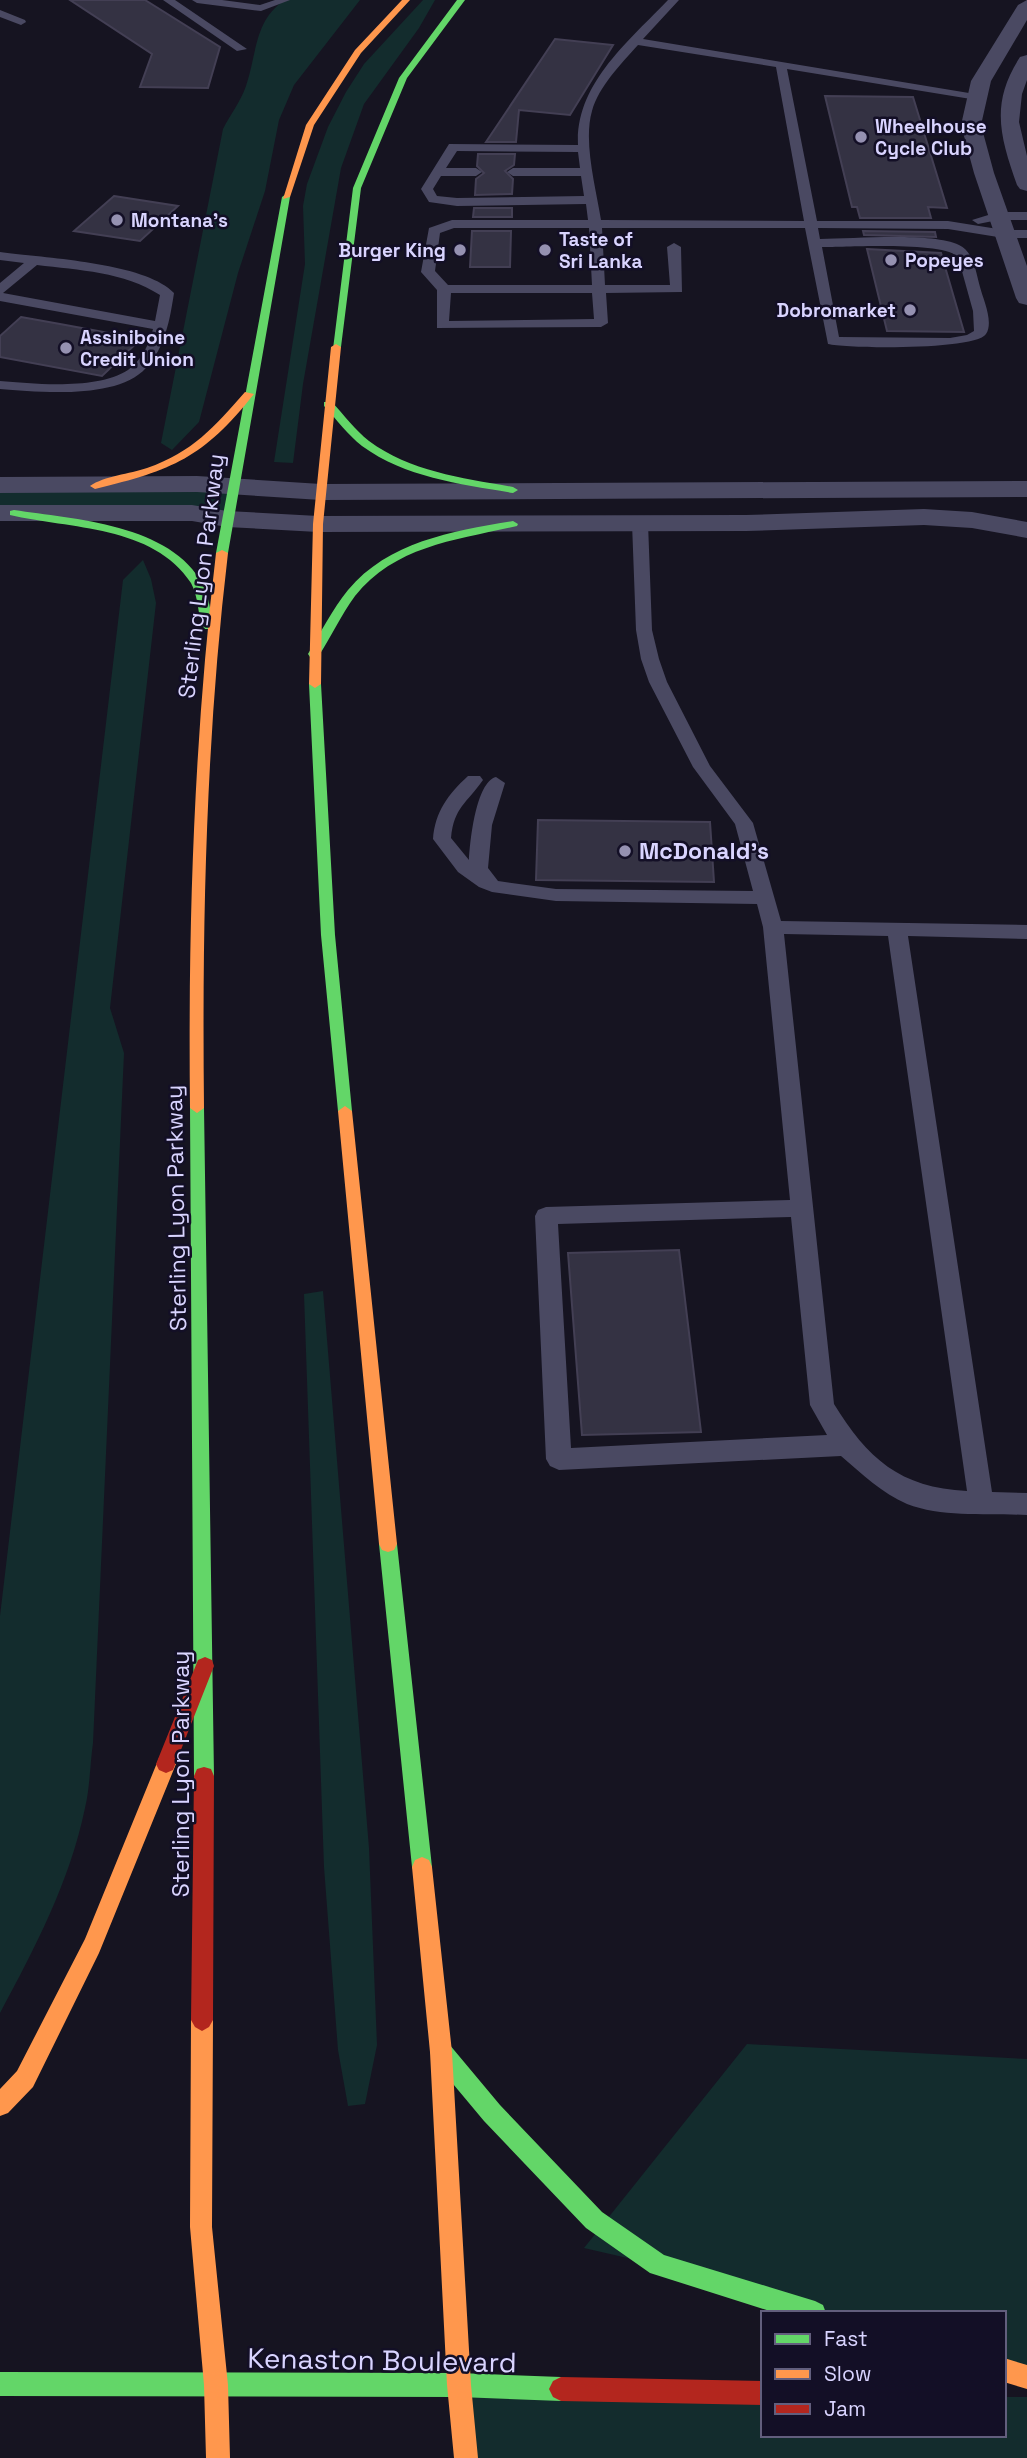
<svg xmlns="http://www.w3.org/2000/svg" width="1027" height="2458" viewBox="0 0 1027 2458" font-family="'Space Grotesk',sans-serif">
  <rect width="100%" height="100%" fill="#161421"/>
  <path fill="#132c2d" d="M285 0H360L294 85 279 120 265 191 238 273 199 422 172 450 161 443 223 129C230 115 241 101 246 86 257 54 254 20 285 0Z
    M423 0H435L419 28 364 104 341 168 303 384 293 463 274 462 305 264 303 206 307 184 328 127 346 92 364 64Z
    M0 485 232 488 227 519 0 513Z
    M143 560 151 579 156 603 110 1008 124 1053 93 1743C90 1764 90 1787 85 1808 70 1881 35 1948 0 2013V1616L123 580Z
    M323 1291 369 1848 377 2045 365 2104 348 2106 338 2050 324 1867 304 1294Z
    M747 2044 1027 2059V2377L1004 2370V2313H815L658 2265 584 2248Z
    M459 2385 763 2393V2435H1004V2397H1027V2458H466Z"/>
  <path fill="#343243" stroke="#433f54" stroke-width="2" d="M70 0H145L220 47 208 88 140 87 152 54Z
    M555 39 613 45 570 115 519 110 516 142H486Z
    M825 96 913 97 947 208 928 207 931 218H860L857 207H852Z
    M478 154H515L514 165 505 171 513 179 512 194 475 195 476 179 484 173 477 166Z
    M114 196 178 206 140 241 74 231Z
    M474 208H512V217H473Z
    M472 231H511L510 267H470Z
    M863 231 935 232 936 237 864 235Z
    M867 249 941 253 964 332 887 331Z
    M21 317 60 324 141 339 102 376 0 357V336Z
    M538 820 710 822 714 882 536 880Z
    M679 1250 701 1432 582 1435 568 1253Z"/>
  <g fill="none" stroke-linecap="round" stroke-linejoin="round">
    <path fill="#4a4962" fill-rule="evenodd" d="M163 0H175L247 49 237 51Z
      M192 0H222L260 5 275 0H290L261 11 197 3Z
      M668 0H679L643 39 981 95 983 97 977 100 787 69 817 221H948L1004 230H1027V238H1004L948 229 818 228 820 239C854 239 931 232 959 245 974 252 976 273 980 287 983 299 994 322 986 334 976 350 849 349 828 344L805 228H602L605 285H670L667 247 674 243 681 247 682 292 606 293 608 323 601 327 437 328V290L421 272 429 228 452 220H588L586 204 457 206 429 202 421 189 449 144 578 145C575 84 629 41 668 0ZM638 45 776 67 804 221 601 220C596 188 583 142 592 111 599 86 621 64 638 45ZM457 151 578 152 580 168H513L507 172 513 176H581L584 196 457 198 437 196 433 189 441 176H476L482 172 476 168H446ZM454 228H589L592 285H448L435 271 440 233ZM822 247C847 247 944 241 958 257L973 311 974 331 967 335 950 338 839 337ZM451 293H592L594 319 449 321Z
      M0 10 25 20 26 22 21 25 0 17Z
      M998 212H1027V220H998L978 224 972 220Z
      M0 252C42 258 145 262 174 293 170 319 165 348 146 368 117 400 39 392 0 389V381C36 384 97 390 128 370 142 360 149 344 153 329L0 301V283L24 263 0 260ZM37 265C79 270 124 272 160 295L155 321 3 293Z
      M640 518 648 523 652 630 659 659 667 682 710 766 753 823 781 921 1027 925V939L908 936 992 1492 1027 1493V1515C989 1513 943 1518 907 1504 882 1493 862 1474 841 1456L559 1470 550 1466 546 1459 535 1216 538 1210 546 1207 790 1200 763 927 757 904 556 901 492 892 479 887 458 872 433 839C435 812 448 794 468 776H480L483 780C467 803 454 807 451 838L469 860C470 841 476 782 496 777L505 783 492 825 488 868 498 881 556 889 753 891 735 824 693 767 649 682 641 659 636 630 632 523ZM784 934 888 936 967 1491C900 1488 867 1458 834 1404ZM791 1217 810 1405 827 1435 571 1448 558 1224Z"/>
    <path fill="#4a4962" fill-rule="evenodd" d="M1027 0V20L991 81 981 125 994 173 1027 266V305L1019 303 1016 298 974 173 961 125 971 81 1018 5Z
      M1027 55V80L1022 94 1019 122 1027 156V191L1020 189 1017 185C1000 137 990 103 1020 57Z
      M197 476 321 484 1027 481V497L321 500 197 492 0 493V477Z
      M0 505H192L227 511 318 516 746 515 924 509 972 512 1027 522V538L972 528 924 525 746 531 318 532 227 527 192 521H0Z"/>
    <path fill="#63d668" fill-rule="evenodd" d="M457 0H465L407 78 361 188 341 347 333 349 353 188 399 78Z
      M286 194 290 197 228 553 222 556 216 553 282 197Z
      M324 402H332C344 415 355 430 369 441 411 472 463 478 513 487L518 490 513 493C461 484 406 478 362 446 348 435 337 420 324 406Z
      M14 510C73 519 172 524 203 585 210 598 210 613 214 627L212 629H204C197 615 199 597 191 583 153 525 70 529 10 515V511Z
      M513 521 518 524 517 526C458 540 396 545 355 596 341 615 331 637 318 657H310L308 654C321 632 332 610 348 590 389 541 454 531 513 521Z
      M315 680 321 684 335 935 352 1111 345 1116 338 1111 321 935 309 684Z
      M197 1103 204 1108 214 1776 211 1783 204 1785 197 1783 194 1776 190 1108Z
      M388 1536 394 1538 397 1544 432 1867 429 1874 422 1877 415 1874 412 1867 379 1544 382 1538Z
      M441 2041 449 2044 500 2105 602 2212 664 2255 815 2301 823 2305 826 2313H776L650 2273 586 2228 484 2121 433 2060 430 2052 433 2044Z
      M0 2372 459 2373 561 2377 569 2381 573 2389 569 2397 561 2401 459 2397 0 2396Z"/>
    <path fill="#ff974d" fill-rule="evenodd" d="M402 0H410L361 53 314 125 290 197 283 199 306 125 355 50Z
      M336 344 341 347 323 524 321 684 315 688 309 684 313 524 331 347Z
      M245 392 254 394C203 458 173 470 95 489L90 486C104 476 130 474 147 468 193 452 214 427 245 392Z
      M222 550 228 553C206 738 202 922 204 1108L197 1113 190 1108C188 922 194 738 216 553Z
      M345 1106 352 1111 397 1544 394 1550 388 1552 382 1550 379 1544 338 1111Z
      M166 1755 173 1758 176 1764 99 1953 33 2087 8 2113 0 2116V2089L17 2071 85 1939 159 1758Z
      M422 1857 429 1860 432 1867 452 2052 471 2385 478 2458H454L447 2385 430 2052 412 1867 415 1860Z
      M202 2009 209 2013 213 2020 212 2227 228 2385 230 2458H206L204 2385 190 2227 191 2020 195 2013Z
      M1004 2358 1027 2365V2389L1004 2382Z"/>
    <path fill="#b3261e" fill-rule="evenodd" d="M205 1657 212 1660 214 1666 173 1770 166 1773 159 1770 156 1764 198 1660Z
      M204 1767 211 1769 214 1776 213 2020 209 2027 202 2031 195 2027 191 2020 194 1776 197 1769Z
      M561 2377 763 2381V2405L561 2401 553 2397 549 2389 553 2381Z"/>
  </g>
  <g fill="#9591b1" stroke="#130f26" stroke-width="2.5">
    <circle cx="861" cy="137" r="7"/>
    <circle cx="117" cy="220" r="7"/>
    <circle cx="460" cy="250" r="7"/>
    <circle cx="545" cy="250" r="7"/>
    <circle cx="891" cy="260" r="7"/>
    <circle cx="910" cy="310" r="7"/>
    <circle cx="66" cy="348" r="7"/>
    <circle cx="625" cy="851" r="7"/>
  </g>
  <g text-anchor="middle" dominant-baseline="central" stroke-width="5" stroke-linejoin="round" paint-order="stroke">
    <g font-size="19" font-weight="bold" fill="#d9d4ff" stroke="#130f26" text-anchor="start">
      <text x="875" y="126">Wheelhouse<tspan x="875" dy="22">Cycle Club</tspan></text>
      <text x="131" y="220">Montana's</text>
      <text x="559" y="239">Taste of<tspan x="559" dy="22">Sri Lanka</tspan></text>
      <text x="446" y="250" text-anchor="end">Burger King</text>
      <text x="905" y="260">Popeyes</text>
      <text x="896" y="310" text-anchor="end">Dobromarket</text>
      <text x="80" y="337">Assiniboine<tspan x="80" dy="22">Credit Union</tspan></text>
    </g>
    <g font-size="23" fill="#d9d4ff" stroke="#130f26">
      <text transform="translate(201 576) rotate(-83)">Sterling Lyon Parkway</text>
      <text transform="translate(176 1208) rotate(-91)">Sterling Lyon Parkway</text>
      <text transform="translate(181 1774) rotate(-90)">Sterling Lyon Parkway</text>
    </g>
    <g font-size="23" font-weight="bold" fill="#d9d4ff" stroke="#130f26" text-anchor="start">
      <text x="639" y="851">McDonald's</text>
    </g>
    <g font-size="28" fill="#d9d4ff" stroke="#130f26">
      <text transform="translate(382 2360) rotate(1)">Kenaston Boulevard</text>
    </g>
  </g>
  <rect x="761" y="2311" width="245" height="126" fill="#130f26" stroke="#625e7d" stroke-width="2"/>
  <rect x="775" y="2334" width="35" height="10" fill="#63d668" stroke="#625e7d" stroke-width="2"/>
  <text x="824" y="2346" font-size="21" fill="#d9d4ff">Fast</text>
  <rect x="775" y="2369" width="35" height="10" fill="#ff974d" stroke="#625e7d" stroke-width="2"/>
  <text x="824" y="2381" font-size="21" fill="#d9d4ff">Slow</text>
  <rect x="775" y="2404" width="35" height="10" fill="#b3261e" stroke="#625e7d" stroke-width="2"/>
  <text x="824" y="2416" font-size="21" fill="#d9d4ff">Jam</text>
</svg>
